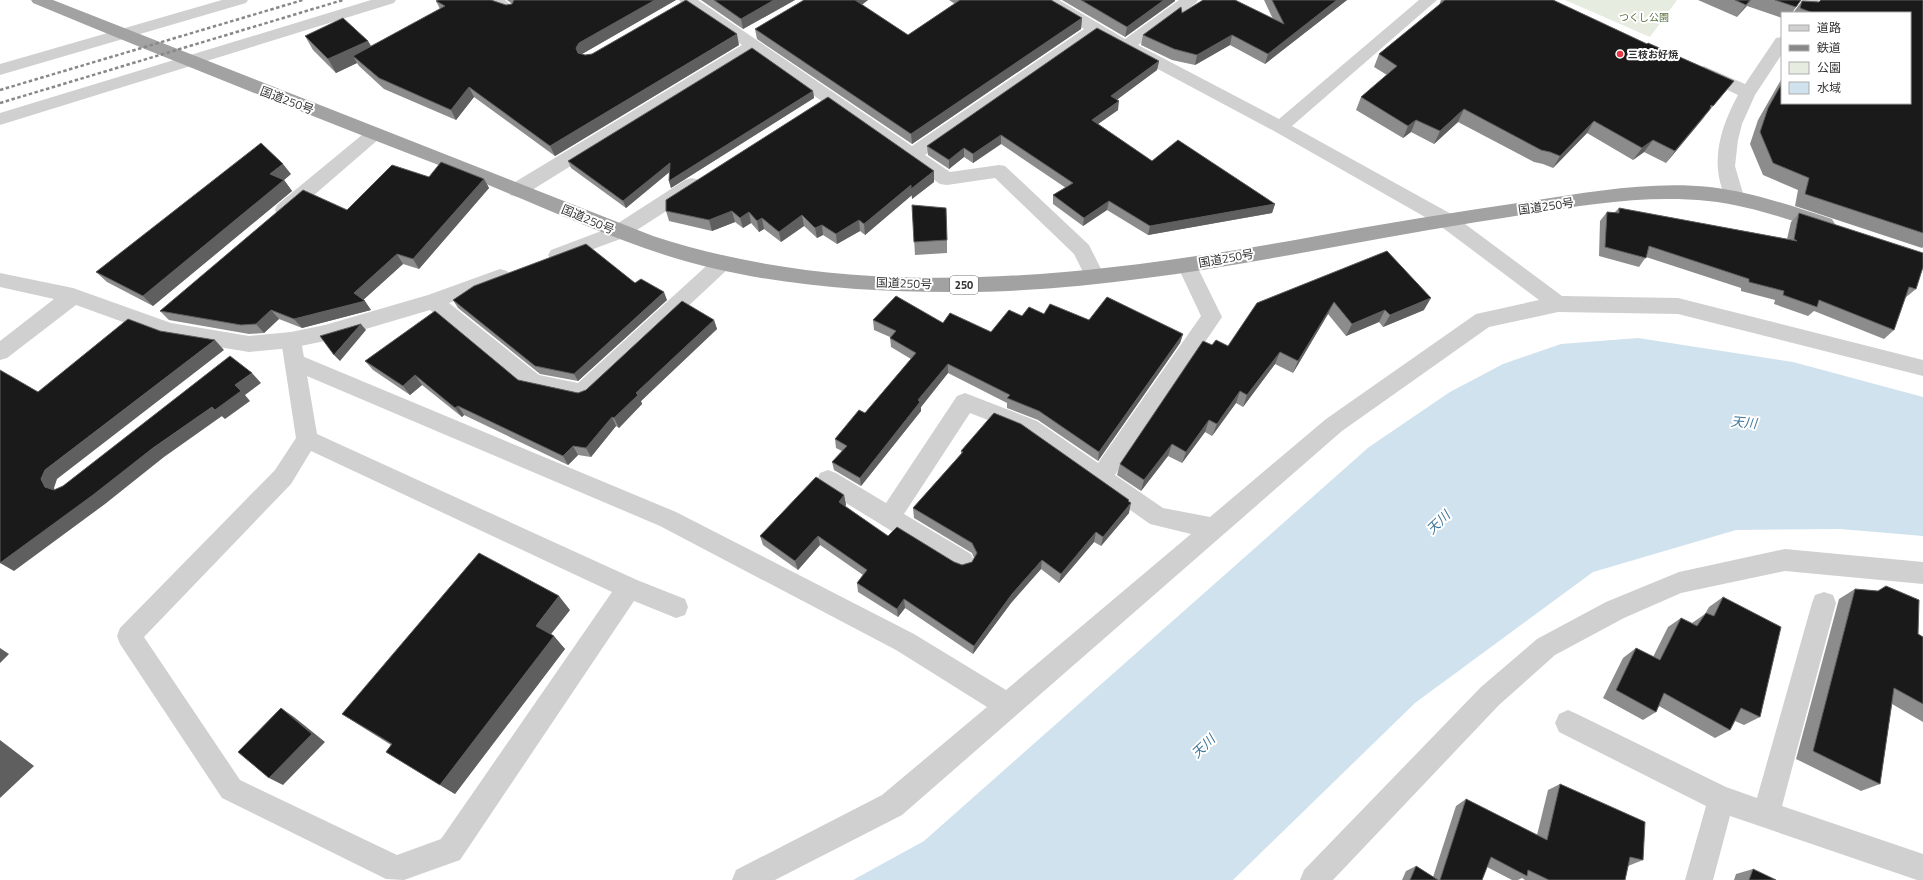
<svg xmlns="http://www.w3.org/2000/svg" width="1923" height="880" viewBox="0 0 1923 880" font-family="'Titillium Web','Noto Sans JP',sans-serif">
  <rect width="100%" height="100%" fill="#fff"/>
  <path fill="#e6ecdf" d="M1565 0H1677L1650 37Z"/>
  <path fill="#cfe2ee" d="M1638 338 1793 362 1923 397V536L1840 529 1736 530 1593 572 1415 703 1233 880H853L924 841 1369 447 1450 392 1503 364 1561 344Z"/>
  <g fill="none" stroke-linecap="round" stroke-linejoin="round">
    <path fill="#d0d0d0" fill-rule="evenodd" d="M291 332 298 334 301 340 317 434 637 580 685 599 688 607 685 615 676 618 634 601 460 860 404 880 386 879 222 798 120 644 117 636 120 628 275 470 296 438 281 340 284 334ZM311 451 612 592 441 839 397 855 240 780 144 637 291 484Z"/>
    <path fill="#d0d0d0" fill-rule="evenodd" d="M222 0H248L246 3 0 75V64Z
      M371 0H396L394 3 0 125V113Z
      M486 0H505L517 10 515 14C504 16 492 9 486 0Z
      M679 0H698L912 146 1084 29 1041 3 1039 0H1059L1125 39 1179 0H1198L1196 3 1138 45 1279 119 1419 0H1437L1292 126 1453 215 1562 296 1678 298 1923 360V376L1678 314 1558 312 1489 327 1342 431 902 815 775 880H732L736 870 882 795 987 707 896 650 660 526 288 368 285 362 288 356 295 354 302 356 676 512 914 634 1006 690 1191 534 1150 524 1021 433 970 413 904 514 971 554 975 562 971 570 963 573 955 570 820 487 817 480 820 473 828 470 836 473 886 503 957 396 965 393 1037 421 1098 463 1201 316 1177 265 1180 260 1187 258 1194 260 1222 317 1115 475 1163 508 1210 517 1326 419 1476 314 1539 300 1439 225 1274 131 1096 36 925 155 950 172 999 165 1005 166 1089 245 1105 277 1102 282 1095 284 1088 282 1074 254 995 178 947 185 940 184 753 53 524 195 517 197 510 195 508 190 510 185 742 45 681 3Z
      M1803 0H1819L1810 13H1794Z
      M1782 37V54L1755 95 1742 124 1738 140 1735 166 1744 197 1742 202 1735 204 1728 202C1708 166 1720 128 1738 95L1698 76 1695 72 1698 68 1704 66 1745 84 1776 38Z
      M374 128 380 130 383 134 380 138 291 215 284 217 277 215 275 210 277 205 368 130Z
      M692 178 699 180 701 185 699 190 626 237 558 262 551 260 548 255 551 250 612 227 685 180Z
      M722 256 729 258 732 263 729 268 590 398 582 401 525 388 430 310 325 341 291 348 249 352 170 339 76 305 7 358 0 360V341L54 299 0 287V273L73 288 171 323 249 336 291 332 325 325 428 295 500 269 507 271 510 276 507 281 449 303 539 375 578 383 715 258Z
      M1785 549 1923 562V584L1785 571 1681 593 1624 618 1555 655 1499 705 1333 880H1300L1304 870 1481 687 1537 639 1606 602 1679 572Z
      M1824 592 1833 595 1836 603 1782 806 1923 854V880H1917L1730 816 1713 880H1685L1706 806 1559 732 1555 723 1559 714 1568 710 1577 714 1726 787 1757 798 1812 603 1815 595Z"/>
    <path fill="#a2a2a2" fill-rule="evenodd" d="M31 0H53L653 236C864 305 1092 276 1306 238 1381 224 1456 212 1531 201 1590 192 1650 181 1710 187 1752 192 1792 206 1832 219L1835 224 1832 229 1825 231C1786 219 1748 205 1708 201 1631 193 1553 211 1477 222 1302 250 1129 293 951 292 855 292 757 284 665 255 591 231 521 197 449 169 310 116 171 60 33 3Z"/>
    <path stroke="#888" stroke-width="2.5" stroke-dasharray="3.5 2.5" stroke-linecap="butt" d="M0 90 303 0
      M0 103 343 0"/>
  </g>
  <path fill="#8c8c8c" d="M507 0H676L582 54 585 55 739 45 555 156 474 97 456 120 384 89 359 66 357 63 336 73 313 50 305 36 368 41 371 46 440 9 436 1 506 5 512 4Z
    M701 0H795L743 29Z
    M804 0H868L862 5 908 35 955 4 949 0H1051L1082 18 1081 29 912 144 757 39 755 29Z
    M1062 0H1175V1L1125 37Z
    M1264 0H1347L1265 64 1230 45 1195 65 1172 60 1141 45 1143 35 1182 13 1273 19Z
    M1441 0H1553L1647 44 1734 81 1724 93 1666 163 1644 152 1633 160 1587 133 1553 168 1543 164 1534 162 1458 122 1434 144 1411 132 1403 138 1356 110 1361 97 1387 75 1374 67 1379 54 1439 5Z
    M1698 0H1801L1792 13H1782V18L1747 6 1737 17Z
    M1820 0H1923V247L1922 248 1795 206 1798 190 1763 175 1750 144 1758 120 1782 78V103L1910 13H1793L1802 1 1819 2Z
    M1159 61 1157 70 1117 99 1118 110 1098 124 1152 161 1275 204 1272 213 1148 235 1107 210 1083 226 1053 204V195L1066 188 1001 144 973 163 964 157 949 169 928 155 927 146Z
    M813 91 814 98 671 188 669 181V172L626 208 571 168 568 161Z
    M291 174 284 180 292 191 153 306 107 282 96 272Z
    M429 177 484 179 489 188 419 269 403 264 363 300 371 310 302 328 279 319 264 333 249 334 169 320 160 311 347 210Z
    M934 182 912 199V195L865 235 860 231 837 244 823 235 817 238 804 226 781 242 764 229 759 232 751 223 743 228 735 222 712 231 669 221 666 211Z
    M912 205 947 240V253L915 255Z
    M1619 208 1787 239 1791 222 1799 213 1916 289 1905 298 1894 330 1884 339 1814 311 1808 316 1774 304 1775 300 1741 291V288L1646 257 1639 267 1599 256 1600 221 1607 212H1615Z
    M1387 251 1424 310 1383 327 1379 322 1346 336 1328 314 1293 373 1275 364 1243 407 1236 403 1212 436 1205 432 1182 463 1168 456 1141 491 1117 475 1120 464 1212 345 1228 346Z
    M635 283 667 300 578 381 540 374 458 308 453 300Z
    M1044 314 1089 320 1183 334 1180 343 1098 461 1038 420 1007 408V403L948 373 921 407V411L861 486 834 470 832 462 842 451 836 448 835 439 865 413 911 359 891 347 890 337 874 330 873 320 943 323 991 332 1022 316Z
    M714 320 717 329 641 401 642 404 619 428 616 426 591 457 578 455 568 465 464 415 462 417 422 385 410 395 373 370 365 361 518 380 578 393 586 390Z
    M961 451 1129 502V513L1101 546 1094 542 1059 583 1041 569 1011 603 973 654 905 608 898 617 858 592 857 583 863 575 820 545 798 570 763 545 760 536 844 495 846 505 845 506 888 536 962 565 972 562 974 558 972 553 914 518 913 508 961 454Z
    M1855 589 1918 634 1923 637V722L1892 704 1880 784 1861 791 1796 759 1839 599Z
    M1723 597 1760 717 1744 725 1735 721 1730 730 1715 738 1659 706 1656 712 1643 720 1603 698 1623 658 1636 648 1653 657 1668 627 1681 618 1692 623 1705 614 1709 607Z
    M570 610 551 634 565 649 455 794 386 752 391 745 359 725 342 714Z
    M1560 784 1643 860 1628 866 1625 880H1525L1522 878 1518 880H1512L1487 867 1482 880H1402L1406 871 1416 866 1433 877 1456 806 1466 799 1537 835 1548 790Z
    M1753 869 1749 880H1734L1736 874Z"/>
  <path fill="#5f5f5f" d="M655 0H676L582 54 580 58 576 48 579 43Z
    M774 0H795L743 29 741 19Z
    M853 0H868L854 10Z
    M1164 0H1175V1L1125 37 1127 27Z
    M1337 0H1347L1265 64 1268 54Z
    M1750 0H1751L1737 17 1746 5Z
    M1082 18 1081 29 912 144 911 134Z
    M737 34 739 45 555 156 550 146Z
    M1232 35 1230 45 1195 65 1197 55Z
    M368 41 376 55 353 56 357 63 336 73 328 59Z
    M1159 61 1157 70 1110 105 1111 96Z
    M469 87 474 97 456 120 451 110Z
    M813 91 814 98 671 188 669 181Z
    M1119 101 1118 110 1091 129 1092 120Z
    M1464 109 1458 122 1434 144 1440 131Z
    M1710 109 1701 121 1666 163 1675 151Z
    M1416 120 1411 132 1403 138 1408 126Z
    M1594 121 1587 133 1553 168 1560 156Z
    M1001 135V144L973 163V154Z
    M1653 140 1644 152 1633 160 1642 148Z
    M964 148V157L949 169V160Z
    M670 163 672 170 626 208 623 201Z
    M283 164 291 174 278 185 270 174Z
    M934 171V182L912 199 911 189Z
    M484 179 489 188 419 269 413 259Z
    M284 180 292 191 153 306 143 296Z
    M911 185 912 195 865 235 864 224Z
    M1109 201 1107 210 1083 226 1084 218Z
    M1275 204 1272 213 1148 235 1150 226Z
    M732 211 735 222 712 231 709 220Z
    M749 212 751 223 743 228 740 218Z
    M802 215 804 226 781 242 779 232Z
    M762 218 764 229 759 232 757 221Z
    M859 220 860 231 837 244 836 234Z
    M822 225 823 235 817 238 815 228Z
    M397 254 403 264 361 302 365 301 371 310 302 328 294 319 354 293Z
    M664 292 667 300 578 381 574 374Z
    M1431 298 1424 310 1383 327 1390 315Z
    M1334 302 1328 314 1293 373 1298 361Z
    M271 310 279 319 264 333 256 324Z
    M1385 310 1379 322 1346 336 1352 324Z
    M714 320 717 329 641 401 642 404 619 428 614 418 636 393Z
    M361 324 366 330 340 361 334 355Z
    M1183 334 1180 343 1098 461 1099 452Z
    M215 340 224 350 57 479 54 488 57 495 45 487 41 479 45 470Z
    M1280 352 1275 364 1243 407 1247 395Z
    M948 364V373L921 407V411L861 486 860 478 918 400Z
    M252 373 261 383 245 395 250 401 225 419 215 410 235 385Z
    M415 375 422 385 410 395 403 386Z
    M1240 391 1236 403 1212 436 1217 424Z
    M458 406 464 415 462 417 455 408Z
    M212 407 222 416 164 457 105 504 14 571 0 563 153 448Z
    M612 417 616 426 591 457 586 448Z
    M1209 420 1205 432 1182 463 1186 452Z
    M1172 444 1168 456 1141 491 1144 480Z
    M573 446 578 455 568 465 563 456Z
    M844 495 846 505 841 512 839 502Z
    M1129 500 1127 509 1131 503 1129 513 1101 546 1103 537Z
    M1096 532 1094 542 1059 583 1061 574Z
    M818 536 820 545 798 570 795 561Z
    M1042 560 1041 569 1011 603 973 654 974 646 1012 594Z
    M559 596 570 610 547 639 536 626Z
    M904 599 905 608 898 617 897 609Z
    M554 636 565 649 455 794 440 785Z
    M0 648 9 654 0 663Z
    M281 708 294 717 325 742 283 785 269 778Z
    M0 740 34 766 0 798Z"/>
  <path fill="#1a1a1a" stroke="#5f5f5f" d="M438 0H491L506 5 512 4 514 0H655L579 43 576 48 578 53 585 55 592 54 686 0 737 34 550 146 469 87 451 110 379 78 353 56 445 6 436 1Z
    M714 0H774L741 19Z
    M804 0H855L908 35 960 0H1051L1082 18 911 134 755 29Z
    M1081 0H1164L1127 27Z
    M1203 0H1235L1284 24 1272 0H1337L1268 54 1232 35 1197 55 1174 49 1143 35 1181 7 1182 13Z
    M1445 0H1553L1647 44 1648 43 1734 81 1713 106 1711 105 1710 109 1675 151 1653 140 1642 148 1594 121 1560 156 1550 152 1541 150 1464 109 1440 131 1416 120 1408 126 1361 97 1397 66 1379 54Z
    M1735 0H1750L1746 5Z
    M1775 0H1801L1796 7Z
    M1821 0H1923V233L1805 194 1809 178 1773 163 1760 132 1768 108 1782 83V103H1910V13H1813L1800 8 1802 1 1819 2Z
    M343 18 368 41 328 59 305 36Z
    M1097 28 1159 61 1111 96 1119 101 1092 120 1152 161 1178 140 1275 204 1150 226 1109 201 1084 218 1053 195 1073 183 1001 135 973 154 964 148 949 160 927 146Z
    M752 48 813 91 669 181 670 163 623 201 568 161Z
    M828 97 934 171 911 189V185L864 224 859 220 836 234 822 225 815 228 802 215 779 232 762 218 757 221 749 212 740 218 732 211 709 220 666 211V200Z
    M261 143 283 164 270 174 284 180 143 296 96 272Z
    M441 162 484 179 413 259 397 254 354 293 365 301 294 319 271 310 256 324 241 325 160 311 303 190 347 210 392 165 429 177Z
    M912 205 946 208 947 240 914 242Z
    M1619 208 1797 241 1794 239 1799 213 1923 253V267L1916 289 1909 287 1894 330 1819 300 1817 307 1783 295 1784 291 1749 282V279L1649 246 1646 258 1605 247 1607 212 1619 213Z
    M586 244 635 283 641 279 664 292 574 374 535 366 453 300 474 286Z
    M1387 251 1431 298 1390 315 1385 310 1352 324 1334 302 1298 361 1280 352 1247 395 1240 391 1217 424 1209 420 1186 452 1172 444 1144 480 1120 464 1203 341 1212 345 1216 340 1228 346 1257 303Z
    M896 296 943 323 950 313 991 332 1009 310 1022 316 1029 307 1044 314 1050 304 1089 320 1107 297 1183 334 1099 452 1039 411 1007 398 1010 395 948 364 918 400 920 402 860 478 832 462 847 446 835 439 859 410 865 413 916 353 890 338 896 331 873 320Z
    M682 301 714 320 636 393 638 395 614 418 612 417 586 448 573 446 563 456 458 406 455 408 415 375 403 386 365 361 435 311 518 380 578 393 586 390Z
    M128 319 160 331 215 340 45 470 41 479 45 487 54 490 63 486 230 356 252 373 235 385 241 391 215 410 212 407 153 448 93 495 0 563V370L38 392Z
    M361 324 334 355 320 336Z
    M994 413 1021 424 1129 500 1128 501 1131 503 1103 537 1096 532 1061 574 1042 560 1012 594 974 646 904 599 897 609 857 583 867 570 818 536 795 561 760 536 816 477 844 495 839 502 888 536 897 527 954 562 962 565 972 562 977 553 972 543 913 508 963 452 961 451Z
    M479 553 559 596 536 626 554 636 440 785 386 752 392 744 342 714Z
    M1886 586 1919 600 1918 634 1923 637V704L1894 688 1880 784 1813 751 1855 589 1878 591Z
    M1723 597 1781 627 1760 717 1741 708 1730 730 1664 693 1656 712 1616 690 1636 648 1660 660 1681 618 1697 626 1706 613 1714 616Z
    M281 708 312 734 269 778 238 752Z
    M1560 784 1645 822 1643 860 1630 857 1625 880H1549L1528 870 1527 876 1491 857 1482 880H1440L1466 799 1547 840Z
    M1416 866 1438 880H1410Z
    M1753 869 1776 880H1749Z"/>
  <circle fill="#e63946" stroke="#fff" stroke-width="1.5" cx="1620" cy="54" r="4"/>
  <g text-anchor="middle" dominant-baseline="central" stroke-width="4" stroke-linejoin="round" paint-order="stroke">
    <g font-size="10" fill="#56703f" stroke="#fff">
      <text x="1644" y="17">つくし公園</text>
    </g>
    <g font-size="10" font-weight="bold" fill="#333" stroke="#fff" text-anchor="start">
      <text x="1628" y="54">三枝お好焼</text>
    </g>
    <rect fill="#fff" stroke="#707070" stroke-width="1" x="950" y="276" width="28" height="18" rx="3"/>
    <g font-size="11" font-weight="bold" fill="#333">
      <text x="964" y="285">250</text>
    </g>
    <g font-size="12" fill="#333" stroke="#fff">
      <text transform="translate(287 100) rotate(21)">国道250号</text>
      <text transform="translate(1546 206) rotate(-8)">国道250号</text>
      <text transform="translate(588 219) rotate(23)">国道250号</text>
      <text transform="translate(1226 258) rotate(-10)">国道250号</text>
      <text transform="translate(904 283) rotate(2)">国道250号</text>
    </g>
    <g font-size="13" font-style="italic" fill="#3f7597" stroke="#fff">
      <text transform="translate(1744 422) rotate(5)">天川</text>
      <text transform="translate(1438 522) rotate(-44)">天川</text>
      <text transform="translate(1203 746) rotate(-44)">天川</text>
    </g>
  </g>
  <rect x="1781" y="12" width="130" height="92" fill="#ffffff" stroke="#adadad"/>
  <rect x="1789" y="25" width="20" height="6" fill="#d0d0d0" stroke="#adadad"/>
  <text x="1817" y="32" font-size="12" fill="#333333">道路</text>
  <rect x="1789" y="45" width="20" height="6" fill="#888888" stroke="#adadad"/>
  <text x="1817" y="52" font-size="12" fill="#333333">鉄道</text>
  <rect x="1789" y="62" width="20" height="12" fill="#e6ecdf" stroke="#adadad"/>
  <text x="1817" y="72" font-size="12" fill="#333333">公園</text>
  <rect x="1789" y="82" width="20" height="12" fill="#cfe2ee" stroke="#adadad"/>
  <text x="1817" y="92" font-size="12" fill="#333333">水域</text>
</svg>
